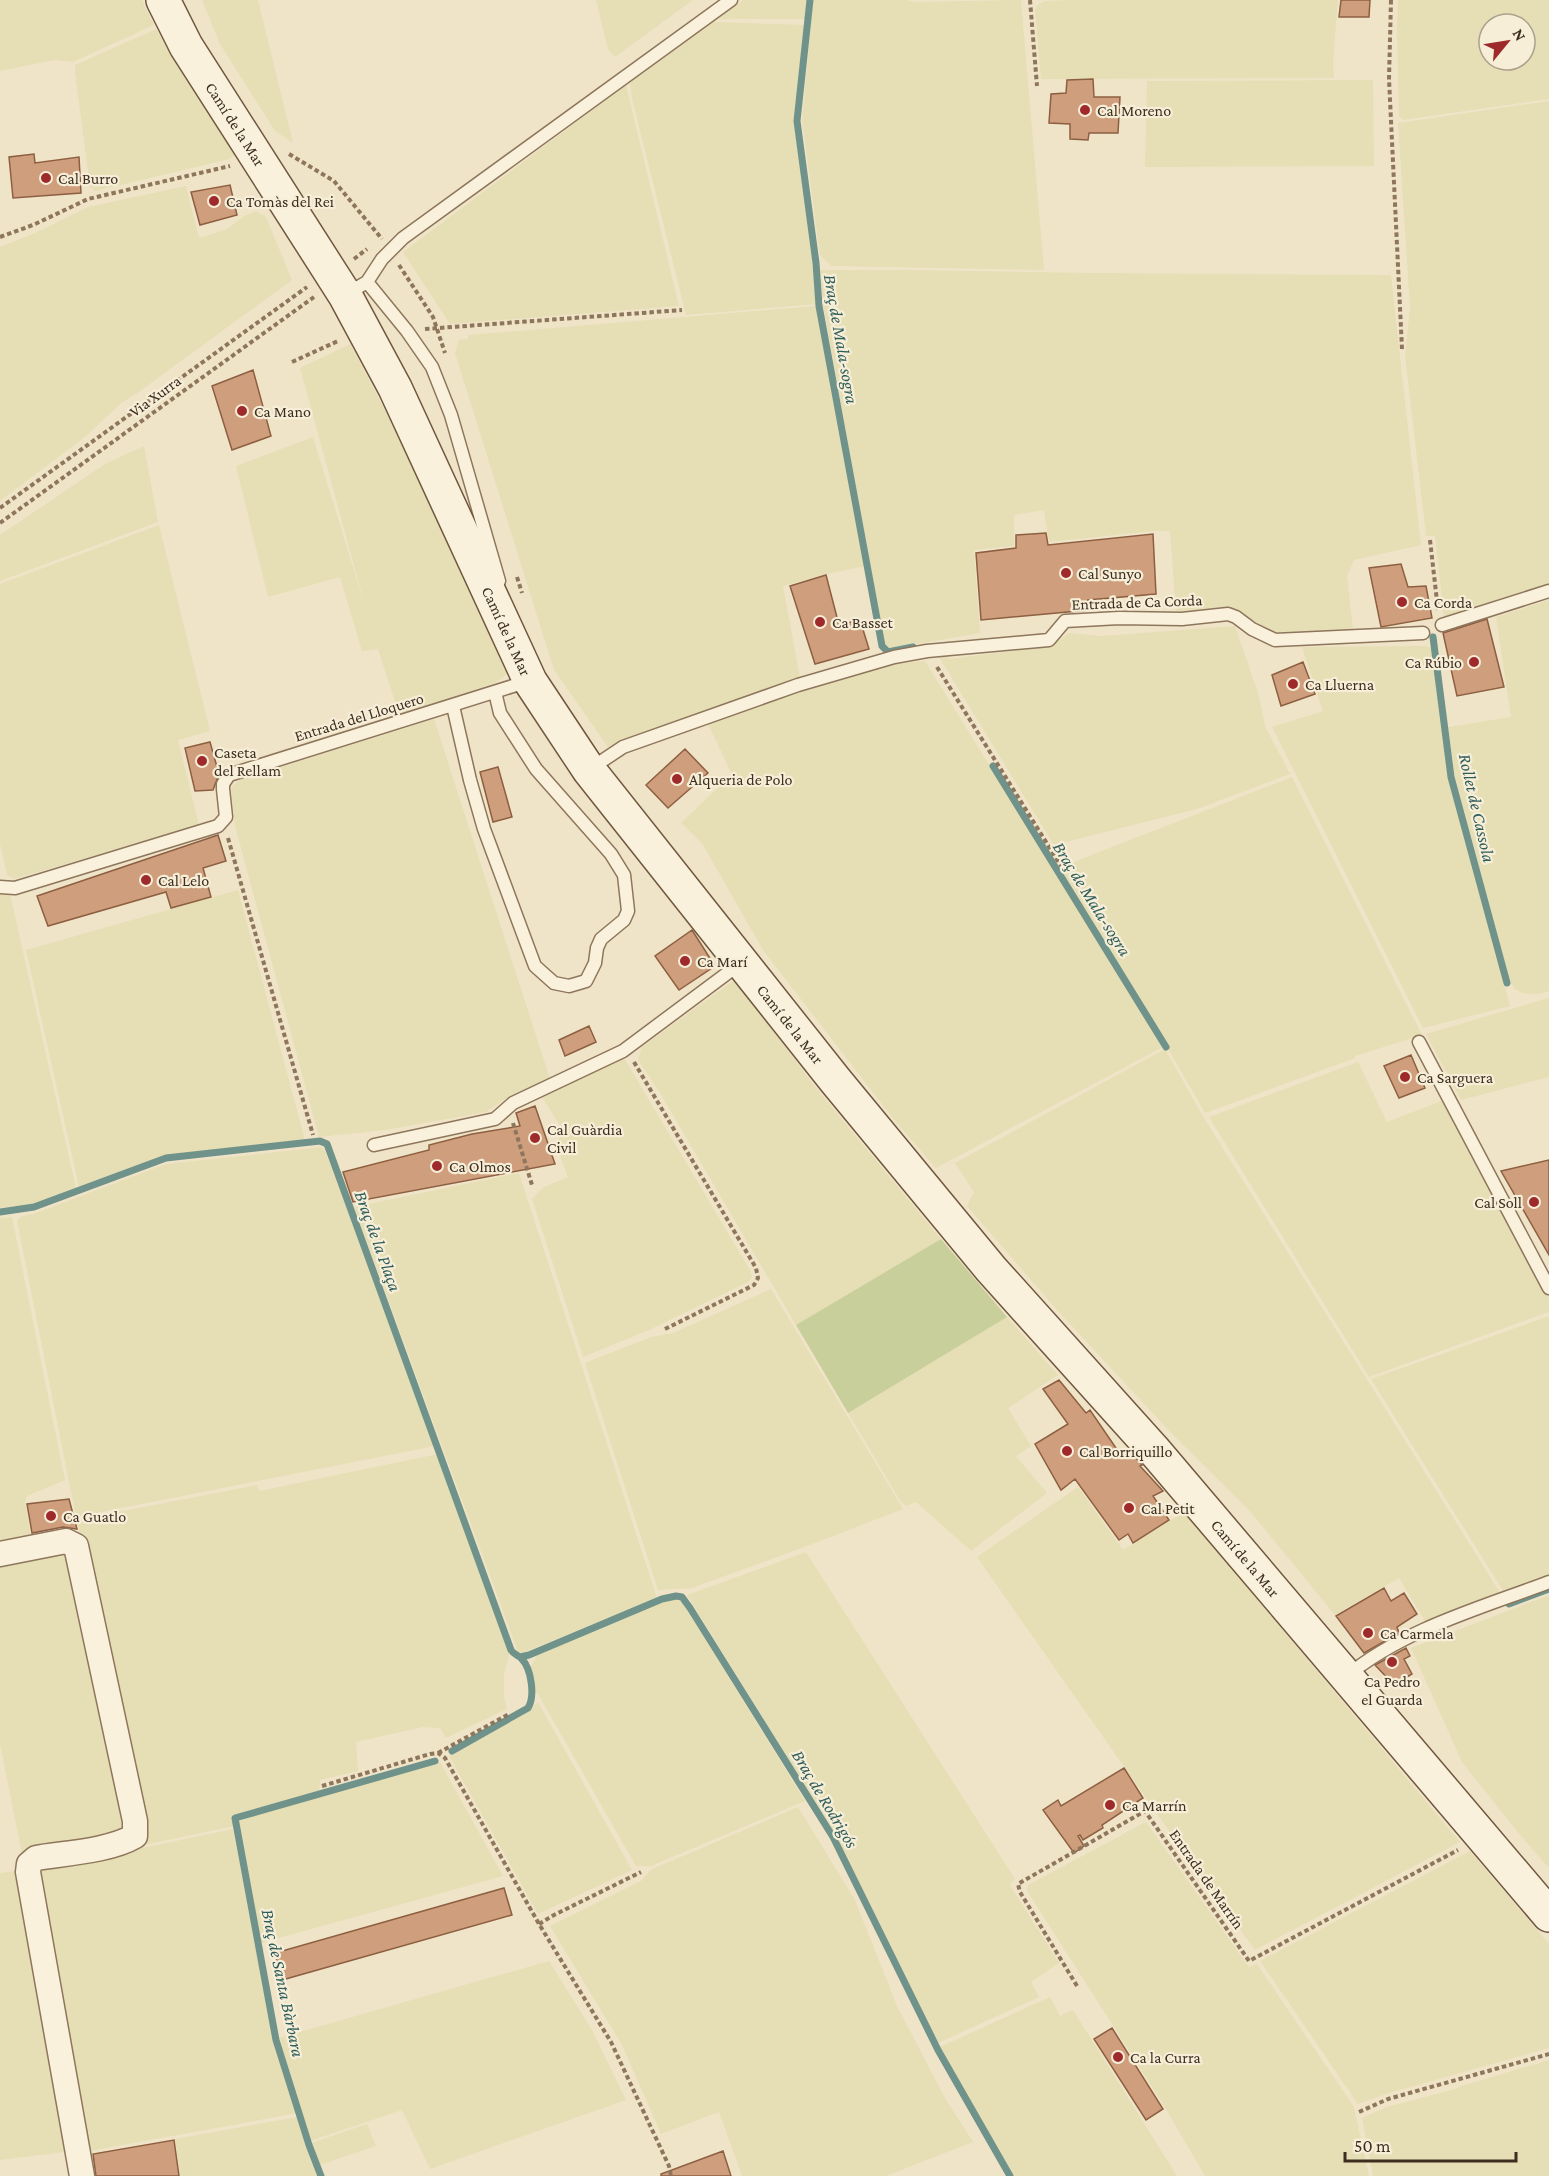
<svg xmlns="http://www.w3.org/2000/svg" width="1549" height="2176" viewBox="0 0 1549 2176" font-family="'Crimson Pro',serif">
  <rect width="100%" height="100%" fill="#f0e4c8"/>
  <path fill="#e6deb5" fill-rule="evenodd" d="M0 0H142L154 25 73 62 55 60 0 71Z
    M202 0H258L293 143 275 131 220 44Z
    M596 0H693L615 57 608 49Z
    M743 0H807L805 19H718Z
    M813 0H907L913 2 1021 0 1044 270 831 266 820 255 802 120Z
    M1072 0H1338L1333 62 1334 78 1041 79 1035 10 1038 5 1044 1Z
    M1398 0H1549V99L1403 120 1399 116 1397 33ZM1489 24H1525V60H1489Z
    M714 22 804 25 795 119 817 304 686 315 632 99 630 82Z
    M156 29 235 154 230 159 95 191 90 187 75 72V65Z
    M1373 80 1374 166 1145 167 1147 81Z
    M626 85 679 306 450 324 403 252Z
    M1549 101V585L1444 618 1435 536H1426L1405 356 1410 307 1398 123Z
    M186 186 199 238 227 229 244 216 256 211 266 217 292 280 136 394 121 403 85 437 0 501V247L35 233 88 207Z
    M820 270H907L1093 273 1391 275 1421 545 1354 560 1347 576 1353 629 1275 633 1232 608 1176 612 1170 531H1153L1049 542 1044 510 1014 515V546L974 550 980 633 888 649 885 646 823 305Z
    M816 306 866 566 826 574 783 586 800 678 707 712 621 740 608 747 554 670 455 353 459 340 468 339V335Z
    M350 344 397 433 507 674 495 683 399 714 378 649 362 651 340 577 268 597 236 466 313 437 365 606 300 368Z
    M144 446 158 522 0 581V535L105 464Z
    M159 525 210 731 178 740 199 825 14 879 7 875 0 844V584Z
    M1549 600V991L1539 994H1531L1522 993 1515 989 1510 981 1455 777 1448 727 1511 717 1496 617Z
    M1235 626 1259 696 1265 726 1290 774 1197 809 1054 845 939 657 947 655 949 659 1052 646 1069 633 1102 636Z
    M1426 646 1432 648 1450 779 1510 1006 1423 1028 1272 727 1323 711 1302 647Z
    M925 661 1163 1047 936 1168 895 1121 763 950 702 843 681 823 732 774 708 724 814 685 884 666Z
    M434 719 550 1079 511 1095 486 1112 386 1130 319 1137 235 826 231 791 233 785 240 780Z
    M1292 777 1422 1035 1355 1056V1058L1205 1113 1167 1047 1058 868Z
    M238 890 305 1140 166 1156 79 1187 26 950Z
    M0 893 10 894 76 1188 30 1205 0 1208Z
    M734 980 821 1094 941 1239 796 1325 660 1093 638 1060 642 1047Z
    M1549 998V1077L1461 1100 1426 1034Z
    M1165 1049 1204 1118 1502 1596 1427 1624 1399 1578 1335 1615 1249 1510 1174 1436 1057 1310 967 1206 974 1192 955 1163Z
    M624 1058 750 1270 752 1277 748 1282 649 1330 583 1357 532 1199 544 1187 568 1177 555 1143 564 1132 542 1097Z
    M1358 1062 1387 1122 1444 1100 1549 1297V1312L1369 1377 1209 1117Z
    M322 1147 325 1151 383 1304 435 1446 76 1517 17 1221 22 1216 33 1214 166 1164Z
    M519 1173 657 1598 522 1653 518 1652 354 1207Z
    M12 1217 65 1480 27 1496 25 1502 31 1538 0 1546V1218Z
    M771 1289 903 1509 807 1546 692 1588 658 1590 585 1363 651 1337 673 1333Z
    M1549 1316V1577L1505 1594 1371 1379Z
    M1007 1317 1058 1375 1008 1408 1031 1446 1016 1456 1047 1493 971 1551 916 1502 906 1506 901 1502 848 1413Z
    M438 1454 510 1652 504 1674V1697L507 1709 446 1738 440 1728 423 1727 356 1742 358 1771 320 1780 319 1791 232 1816 234 1826 144 1845 77 1520 257 1485 259 1491Z
    M1078 1487 1123 1550 1184 1512 1460 1842 1255 1950 1195 1868 977 1557Z
    M72 1550 129 1818 120 1838 22 1854 0 1744V1565Z
    M806 1552 1015 1879 1010 1885 1059 1963 1031 1982 1039 1997 938 2043 836 1836 687 1595Z
    M1549 1595V1868L1520 1835 1462 1762 1411 1648Z
    M677 1598 681 1600 805 1801 651 1866H636L538 1694 535 1693 529 1669 539 1653 663 1601Z
    M538 1702 632 1870 538 1914 449 1756 525 1714Z
    M440 1762 503 1876 261 1943 238 1820Z
    M798 1807 855 1900 897 2006 945 2098 973 2142 886 2176H742L719 2112 661 2134 622 2045 550 1926 641 1881 652 1869Z
    M1146 1822 1249 1967 1257 1964 1354 2107 1369 2176H1205L1163 2104 1027 1891 1028 1885Z
    M233 1829 274 2040 298 2113 84 2152 38 1880 42 1869Z
    M1470 1851 1549 1944V2048L1386 2094 1358 2104 1260 1961Z
    M23 1870 73 2151 0 2160V1873Z
    M549 1961 592 2030 626 2100 430 2169 402 2110 310 2141 279 2038Z
    M1050 1997 1060 2016 1073 2010 1177 2176H1014L940 2047Z
    M1549 2060V2176H1373L1362 2118 1387 2107 1455 2089 1461 2086Z
    M298 2117 319 2176H180L175 2139Z
    M367 2124 376 2146 320 2165 311 2143Z"/>
  <path fill="#c9cf9b" d="M941 1239 1007 1317 848 1413 796 1325Z"/>
  <g fill="none" stroke-linecap="round" stroke-linejoin="round">
    <path stroke="#6f938a" stroke-width="7" d="M810 0 797 121 816 263 819 306 882 646 888 652 913 647
      M1433 637 1451 777 1507 983
      M993 766 1166 1047
      M0 1212 34 1207 166 1158 320 1141 327 1144 511 1650C514 1655 518 1655 521 1658 532 1669 535 1697 528 1708L452 1751
      M1509 1604 1549 1589
      M520 1657 529 1655 662 1599 676 1596 682 1597 690 1608 833 1837 938 2050 1010 2176
      M321 2176 309 2145 276 2040 235 1818 435 1761"/>
  </g>
  <path fill="#cf9f7d" stroke="#8d5f41" stroke-width="1.5" d="M1341 0H1370L1369 17H1339Z
    M1093 79 1094 97H1120L1118 133H1089L1088 140 1070 139V124L1049 123 1051 94 1066 93 1067 80Z
    M34 154 35 163 79 157 81 193 13 198 9 157Z
    M230 185 237 215 200 225 191 192Z
    M253 370 271 436 232 450 212 386Z
    M1046 533 1048 545 1153 534 1156 594 1088 600 1089 610 981 620 976 553 1016 548V535Z
    M1401 564 1408 587 1426 586 1432 618 1381 627 1369 568Z
    M826 575 839 625 860 620 869 649 815 664 790 586Z
    M1487 619 1504 687 1457 696 1443 633Z
    M1303 662 1315 694 1281 706 1272 675Z
    M210 742 219 774 213 790 195 791 185 748Z
    M685 749 708 773 668 808 646 785Z
    M498 767 512 817 493 822 480 772Z
    M218 835 226 861 203 868 211 897 171 908 166 892 48 926 37 896Z
    M692 930 715 966 679 990 655 956Z
    M589 1026 596 1042 565 1056 559 1040Z
    M1411 1055 1425 1088 1399 1098 1384 1066Z
    M535 1106 555 1164 353 1202 343 1172 429 1150V1145L472 1134 520 1126 516 1113Z
    M1549 1160V1255L1501 1171Z
    M1059 1380 1086 1413 1090 1410 1118 1451 1135 1457 1142 1465 1140 1466 1163 1491 1153 1496 1169 1520 1133 1543 1128 1534 1119 1540 1075 1479 1061 1490 1035 1444 1068 1424 1043 1389Z
    M69 1499 77 1529 63 1527 32 1533 27 1504Z
    M1384 1588 1391 1601 1404 1593 1417 1614 1397 1627 1399 1633 1364 1653 1336 1616Z
    M1406 1648 1410 1656 1404 1659 1412 1674 1394 1685 1375 1665Z
    M1124 1768 1143 1798 1102 1825 1103 1828 1083 1840 1080 1835 1078 1836 1084 1846 1074 1853 1043 1810 1058 1800 1061 1806Z
    M504 1888 512 1915 282 1980 275 1953Z
    M1112 2028 1163 2109 1146 2120 1094 2039Z
    M174 2140 179 2176H96L93 2154Z
    M723 2151 731 2176H661V2174Z"/>
  <g fill="none" stroke-linecap="round" stroke-linejoin="round">
    <g stroke="#8d765c" stroke-width="15">
      <path id="lane" d="M367 282 407 331 432 367 451 415 499 581
        M345 295 367 282 382 259 403 238 731 0
        M1442 625 1549 591
        M453 706 470 780 484 829 535 966 554 983 569 986 586 981 595 963 597 948 601 939 624 920 628 911 624 875 611 854 536 769 500 713 495 692
        M590 769 623 747 798 685 894 657 927 651 1049 640 1065 621 1119 618 1182 619 1228 614 1236 617 1252 629 1275 640 1423 633
        M0 887 15 888 218 826 226 817 223 789V784L229 775 529 681
        M1419 1042 1549 1288
        M374 1145 495 1119 513 1103 623 1051 741 963
        M1347 1676C1404 1629 1481 1608 1549 1582"/>
    </g>
    <g stroke="#8d765c" stroke-width="27">
      <path id="street" d="M0 1554 66 1541 76 1546 135 1821V1836C109 1851 66 1853 36 1858L29 1864 28 1872 82 2176"/>
    </g>
    <g stroke="#6f573f" stroke-width="36">
      <g id="secondary">
        <path id="s1" d="M163 0 186 46 345 295 395 388 530 681 589 770 835 1080 991 1269 1153 1449 1549 1915"/>
      </g>
    </g>
    <path stroke="#8d765c" stroke-width="4" stroke-dasharray="4.5 3" stroke-linecap="butt" d="M1030 0 1037 86
      M1391 0 1389 79 1402 349
      M289 154 334 181 382 239
      M0 237 33 225 88 199 230 166
      M354 259 367 249
      M399 265 433 317 445 353
      M425 329 682 310
      M292 362 338 341
      M0 508 307 287
      M0 523 314 297
      M1430 540 1438 610
      M517 577 522 593
      M937 667 1061 866
      M228 838 313 1135
      M634 1062 756 1268 758 1278 754 1285 663 1330
      M513 1123 532 1185
      M438 1753 509 1714
      M322 1786 430 1754 438 1753 445 1758 539 1924 611 2042 669 2166 671 2176
      M539 1924 554 1915 641 1872
      M1077 1986 1020 1892 1018 1884 1145 1811 1249 1961 1458 1850
      M1359 2112 1388 2099 1549 2054"/>
    <use href="#lane" stroke="#faf1dc" stroke-width="12"/>
    <use href="#street" stroke="#faf1dc" stroke-width="24"/>
    <use href="#secondary" stroke="#faf1dc" stroke-width="33"/>
  </g>
  <g fill="#9e2a2b" stroke="#f7eed8" stroke-width="2">
    <circle cx="1085" cy="110" r="6"/>
    <circle cx="46" cy="178" r="6"/>
    <circle cx="214" cy="201" r="6"/>
    <circle cx="242" cy="411" r="6"/>
    <circle cx="1066" cy="573" r="6"/>
    <circle cx="1402" cy="602" r="6"/>
    <circle cx="820" cy="622" r="6"/>
    <circle cx="1474" cy="662" r="6"/>
    <circle cx="1293" cy="684" r="6"/>
    <circle cx="202" cy="761" r="6"/>
    <circle cx="677" cy="779" r="6"/>
    <circle cx="146" cy="880" r="6"/>
    <circle cx="685" cy="961" r="6"/>
    <circle cx="1405" cy="1077" r="6"/>
    <circle cx="535" cy="1138" r="6"/>
    <circle cx="437" cy="1166" r="6"/>
    <circle cx="1534" cy="1202" r="6"/>
    <circle cx="1067" cy="1451" r="6"/>
    <circle cx="1129" cy="1508" r="6"/>
    <circle cx="51" cy="1516" r="6"/>
    <circle cx="1368" cy="1633" r="6"/>
    <circle cx="1392" cy="1662" r="6"/>
    <circle cx="1110" cy="1805" r="6"/>
    <circle cx="1118" cy="2057" r="6"/>
  </g>
  <g text-anchor="middle" dominant-baseline="central" stroke-width="4.5" stroke-linejoin="round" paint-order="stroke">
    <g font-size="16" fill="#3d2e20" stroke="#f7eed8" text-anchor="start">
      <text x="1097" y="110">Cal Moreno</text>
      <text x="58" y="178">Cal Burro</text>
      <text x="226" y="201">Ca Tomàs del Rei</text>
      <text x="254" y="411">Ca Mano</text>
      <text x="1078" y="573">Cal Sunyo</text>
      <text x="1414" y="602">Ca Corda</text>
      <text x="832" y="622">Ca Basset</text>
      <text x="1462" y="662" text-anchor="end">Ca Rúbio</text>
      <text x="1305" y="684">Ca Lluerna</text>
      <text x="214" y="752">Caseta<tspan x="214" dy="18">del Rellam</tspan></text>
      <text x="689" y="779">Alqueria de Polo</text>
      <text x="158" y="880">Cal Lelo</text>
      <text x="697" y="961">Ca Marí</text>
      <text x="1417" y="1077">Ca Sarguera</text>
      <text x="547" y="1129">Cal Guàrdia<tspan x="547" dy="18">Civil</tspan></text>
      <text x="449" y="1166">Ca Olmos</text>
      <text x="1522" y="1202" text-anchor="end">Cal Soll</text>
      <text x="1079" y="1451">Cal Borriquillo</text>
      <text x="1141" y="1508">Cal Petit</text>
      <text x="63" y="1516">Ca Guatlo</text>
      <text x="1380" y="1633">Ca Carmela</text>
      <text x="1392" y="1681" text-anchor="middle">Ca Pedro<tspan x="1392" dy="18">el Guarda</tspan></text>
      <text x="1122" y="1805">Ca Marrín</text>
      <text x="1130" y="2057">Ca la Curra</text>
    </g>
    <g font-size="16" fill="#3d2e20" stroke="#f7eed8">
      <text stroke="none"><textPath href="#s1" startOffset="144">Camí de la Mar</textPath></text>
      <text transform="translate(155 396) rotate(-36)">Via Xurra</text>
      <text transform="translate(1137 602) rotate(-2)">Entrada de Ca Corda</text>
      <text stroke="none"><textPath href="#s1" startOffset="720">Camí de la Mar</textPath></text>
      <text transform="translate(359 717) rotate(-17)">Entrada del Lloquero</text>
      <text stroke="none"><textPath href="#s1" startOffset="1206">Camí de la Mar</textPath></text>
      <text stroke="none"><textPath href="#s1" startOffset="1908">Camí de la Mar</textPath></text>
      <text transform="translate(1207 1879) rotate(55)">Entrada de Marrín</text>
    </g>
    <g font-size="18" font-style="italic" fill="#2f5d5a" stroke="#f7eed8">
      <text transform="translate(841 339) rotate(80)">Braç de Mala-sogra</text>
      <text transform="translate(1477 808) rotate(77)">Rollet de Cassola</text>
      <text transform="translate(1092 899) rotate(58)">Braç de Mala-sogra</text>
      <text transform="translate(378 1241) rotate(70)">Braç de la Plaça</text>
      <text transform="translate(825 1799) rotate(59)">Braç de Rodrigós</text>
      <text transform="translate(283 1983) rotate(78)">Braç de Santa Bàrbara</text>
    </g>
  </g>
  <g transform="translate(1507 42) rotate(60)"><circle r="28" fill="#f7eed8" stroke="#ada18e" stroke-width="1.5"/>
  <path d="M0-4.5L10 22L0 15L-10 22Z" fill="#9e2a2b"/>
  <text y="-9" font-size="16" font-weight="bold" text-anchor="middle" fill="#3d2e20">N</text>
  </g>
  <path d="M1345 2152v9h171v-9" fill="none" stroke="#3d2e20" stroke-width="3"/>
  <text x="1354" y="2152" font-size="18" fill="#3d2e20" stroke="#f7eed8" stroke-width="4.5" paint-order="stroke">50 m</text>
</svg>
